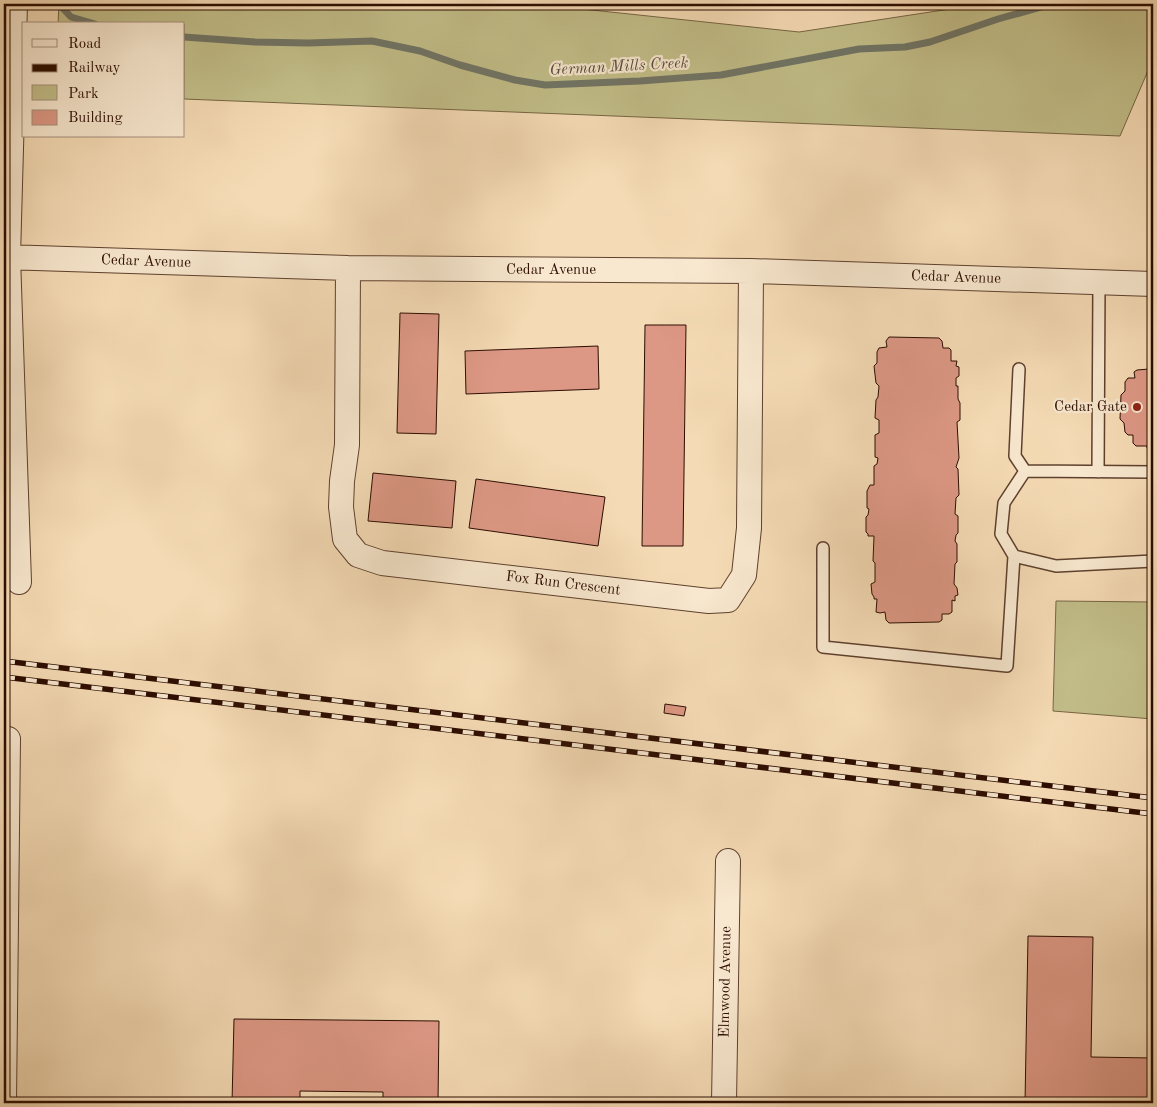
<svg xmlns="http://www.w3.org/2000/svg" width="1157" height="1107" viewBox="0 0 1157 1107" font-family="'Old Standard TT',serif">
  <rect width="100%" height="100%" fill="#f5dbb5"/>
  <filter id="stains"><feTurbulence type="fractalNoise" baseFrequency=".004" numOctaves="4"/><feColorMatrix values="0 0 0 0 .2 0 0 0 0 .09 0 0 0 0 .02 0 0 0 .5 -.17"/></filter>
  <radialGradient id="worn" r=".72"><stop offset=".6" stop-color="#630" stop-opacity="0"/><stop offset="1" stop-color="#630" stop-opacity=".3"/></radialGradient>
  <path fill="#c2be89" stroke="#776544" d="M59 4H535L799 32 983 4H1153V59L1120 136 184 99V24H58Z
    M1056 601 1153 602V719L1053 711Z"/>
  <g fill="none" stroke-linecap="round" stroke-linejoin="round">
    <path stroke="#707566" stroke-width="7" d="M59 4 71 17 95 24
      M184 37 255 42 308 43 372 41 420 51 460 65 515 80 545 85 640 81 721 75 859 49 905 47 930 42 998 19 1052 4"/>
  </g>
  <path fill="#dd9885" stroke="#2c0c00" d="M1151 114H1153V212H1148Z
    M400 313 439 314 436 434 397 433Z
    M645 325H686L683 546H642Z
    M889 337 939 338 942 341 943 348H949L951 350V361H957L956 366 959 367V376L956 378V386H958V399L960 403V420L957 422 959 458 956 467 958 469 959 495 956 498 955 514 958 516V533L956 535 955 541 957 544V562L955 564 954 584 957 588 958 595 955 596V601L952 600V612L949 614H942V620L939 622 889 623 886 620 885 612 880 613 876 612 877 599H874V597L872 594 871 584 875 582V563L873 561 874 536H868V534L866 532V517L868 515 869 509 867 508V491L870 485H874V466L877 464 878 458 875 457V435L879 433V420L875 418 876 400 878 397 879 386 876 383 874 366 877 363V352L879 348 887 347 886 341Z
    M598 346 599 389 466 394 465 351Z
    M1153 364V452L1150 448H1147V446H1136L1133 443V435H1128L1125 432 1124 423 1120 419 1121 395 1125 391V382L1128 378H1135L1134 372 1137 370 1149 369Z
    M373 473 456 481 452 528 368 521Z
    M476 479 605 497 598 546 469 528Z
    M665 704 686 707 684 716 664 713Z
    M1028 936 1093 937 1091 1057 1153 1058V1103H1025Z
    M234 1019 439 1021 438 1103H383V1092L300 1091V1103H232Z"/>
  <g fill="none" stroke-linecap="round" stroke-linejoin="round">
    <g stroke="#5e402d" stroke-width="14">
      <path id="service" d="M1019 369 1015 456 1025 471
        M1025 471 1153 472
        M1098 472 1099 282
        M823 548V647L1007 666 1014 556 1001 534 1004 503 1025 471
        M1014 556 1056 566 1153 561"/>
    </g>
    <g stroke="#5e402d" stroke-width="26">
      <path id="minor" d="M15 4 8 257 19 582
        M4 257 348 268 751 271 1153 284
        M348 268 347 445 342 481 341 507 345 539 358 555 382 563 709 601 728 600 744 575 749 528 751 271
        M4 1103 8 739
        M724 1103 728 861"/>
    </g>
    <use href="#service" stroke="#f8e8cf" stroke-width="11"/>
    <use href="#minor" stroke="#f8e8cf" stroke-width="24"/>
    <g stroke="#2c0c00" stroke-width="5.5">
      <path id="rail" d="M4 661 1153 798
        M4 677 1153 814"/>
    </g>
    <use href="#rail" stroke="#f8e8cf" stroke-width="4" stroke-dasharray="11" stroke-linecap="butt"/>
  </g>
  <circle fill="#8f2418" stroke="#f8e8cf" stroke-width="2" cx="1137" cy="407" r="5"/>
  <g text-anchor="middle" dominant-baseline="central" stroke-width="4.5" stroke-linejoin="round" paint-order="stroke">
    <g font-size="15" fill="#2c0c00" stroke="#f8e8cf">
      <text transform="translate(146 262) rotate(2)">Cedar Avenue</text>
      <text x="551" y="270">Cedar Avenue</text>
      <text transform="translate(956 278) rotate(2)">Cedar Avenue</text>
      <text transform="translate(563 584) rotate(7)">Fox Run Crescent</text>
      <text transform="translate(726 982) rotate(-89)">Elmwood Avenue</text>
    </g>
    <g font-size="15" fill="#2c0c00" stroke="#f8e8cf" text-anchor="end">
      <text x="1127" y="407">Cedar Gate</text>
    </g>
    <g font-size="16" font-style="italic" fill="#54493c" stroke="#f8e8cf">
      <text transform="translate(619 67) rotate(-3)">German Mills Creek</text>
    </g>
  </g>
  <rect width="1157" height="1107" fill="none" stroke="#f5dbb5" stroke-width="20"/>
  <rect x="5" y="5" width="1147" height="1097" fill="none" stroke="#2c0c00" stroke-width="2.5"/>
  <rect x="10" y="10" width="1137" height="1087" fill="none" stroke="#2c0c00"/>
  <rect x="22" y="22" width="162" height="115" fill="#f8e8cf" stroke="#a6907c"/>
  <rect x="32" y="39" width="25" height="8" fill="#f8e8cf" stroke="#a6907c"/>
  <text x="68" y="48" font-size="15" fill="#2c0c00">Road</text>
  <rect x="32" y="64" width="25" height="8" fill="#2c0c00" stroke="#a6907c"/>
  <text x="68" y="72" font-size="15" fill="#2c0c00">Railway</text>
  <rect x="32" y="85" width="25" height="15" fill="#c2be89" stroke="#a6907c"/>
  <text x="68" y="98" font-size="15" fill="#2c0c00">Park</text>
  <rect x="32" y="110" width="25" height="15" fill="#dd9885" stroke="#a6907c"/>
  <text x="68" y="122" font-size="15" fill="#2c0c00">Building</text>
  <rect width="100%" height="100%" filter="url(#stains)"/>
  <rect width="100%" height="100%" fill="url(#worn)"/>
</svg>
